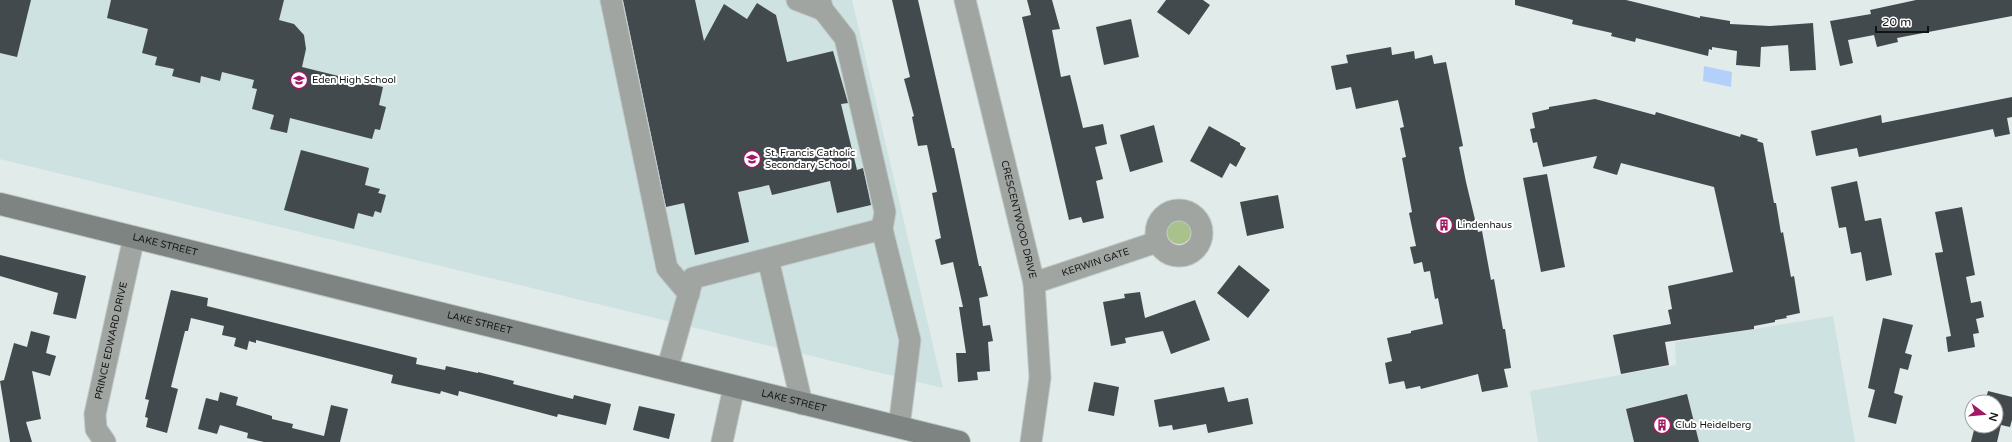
<svg xmlns="http://www.w3.org/2000/svg" width="2012" height="442" viewBox="0 0 2012 442" font-family="'Varela Round',sans-serif">
  <rect width="100%" height="100%" fill="#e0ebea"/>
  <path fill="#cde2e1" d="M0 0H852L943 388 0 159Z
    M1833 316 1855 442H1538L1530 391 1676 365 1675 342Z"/>
  <path fill="#a9c28c" d="M1167 232a12 12 0 1 1 24 0a12 12 0 1 1-24 0Z"/>
  <path fill="#b3d0fa" d="M1704 66 1732 72 1731 87 1703 81Z"/>
  <path fill="#424a4d" d="M0 0H31L17 57 0 53Z
    M111 0H284L279 20 294 24 304 35 306 49 302 67 383 87 379 105 386 107 380 130 375 129 372 139 290 118 287 133 270 129 274 115 252 109 257 89 252 88 254 80 222 72 220 81 201 76 200 83 172 76 174 69 155 65 157 57 142 53 148 29 107 18Z
    M623 0H695L704 41 724 4 747 19 757 3 776 15 787 62 833 51 848 103 841 104 857 170 863 168 871 205 837 213 830 181 772 195 769 185 738 192 749 242 695 255 684 203 666 207Z
    M892 0H918L952 148H954L979 266H981L988 296 979 298 983 326 990 325 993 341 988 342 990 371 977 372 978 380 958 382 956 353H966L959 307H963L953 262 941 265 935 240 941 238 932 193 937 192 927 145 918 146 912 117 914 116 904 79 910 77Z
    M1027 0H1052L1060 29 1052 30 1061 77 1070 75 1083 128 1103 124 1107 144 1095 147 1103 179 1096 181 1104 218 1083 223 1081 217 1069 220 1022 17 1031 15Z
    M1166 0H1203L1210 5 1189 35 1157 12Z
    M1515 0H1626L1700 18V16L1730 21V24L1770 26 1813 23 1816 70 1790 71 1788 45 1761 47 1760 67 1736 65 1737 51 1712 47V50L1709 49 1708 56 1636 38 1635 42 1611 36 1612 33 1572 24 1573 20 1515 5Z
    M1916 0H2012V16L1897 38 1898 42 1877 47 1874 35 1848 40 1853 63 1840 66 1830 21 1871 14 1870 10Z
    M1131 19 1139 57 1104 65 1096 27Z
    M1391 47 1392 55 1414 51 1415 59 1432 55 1434 64 1446 62 1463 146 1459 147 1466 182 1478 232 1482 231 1491 280 1494 279 1503 329H1505L1511 368 1504 369 1508 387 1482 392 1478 374 1421 389 1420 386 1406 389 1404 381 1389 384 1385 363 1392 361 1387 338 1411 333V331L1443 324 1438 298 1435 299 1430 271 1424 272 1422 262 1414 264 1410 247 1416 246 1409 213 1412 212 1402 158 1406 157 1400 128 1404 127 1398 100 1356 109 1351 87 1336 90 1331 66 1348 63 1346 55Z
    M2012 97V117L2007 118 2010 134 1995 137 1993 129 1859 157 1857 148 1816 156 1811 131 1881 115 1882 123Z
    M1595 99 1655 115 1656 112 1740 137 1741 134 1758 139 1757 141 1763 143 1774 203H1776L1781 233 1783 232 1791 277 1794 276 1800 313 1786 316 1787 318 1775 320V322L1754 326V329L1665 342 1669 365 1621 374 1613 335 1671 324 1668 310 1672 309 1668 286 1733 272 1714 187 1621 163 1617 175 1593 168 1597 156 1543 167 1537 142 1533 143 1530 129 1535 128 1532 113 1549 109V107Z
    M1154 125 1163 162 1130 172 1120 135Z
    M1209 126 1240 143V145L1246 148 1236 167 1230 163 1222 178 1190 161Z
    M301 150 369 168 365 185 380 189 378 193 386 195 381 213 375 211 373 217 358 213 354 229 284 210Z
    M1547 174 1565 267 1541 272 1523 178Z
    M1857 181 1865 221 1881 218 1892 275 1866 281 1861 252 1851 254 1846 227 1839 228 1831 187Z
    M1278 195 1284 228 1247 236 1240 202Z
    M1962 207 1975 275 1966 277 1971 303 1981 301 1984 317 1976 319 1979 333 1973 334 1975 347 1948 352 1946 337 1951 336 1935 253 1943 252 1935 212Z
    M0 255 86 276 76 319 53 314 58 293 0 276Z
    M1239 265 1270 290 1248 318 1217 293Z
    M171 290 208 298 207 306 417 358 416 364 445 370 446 366 478 373V372L514 381 513 384 573 399 574 395 611 404 606 425 558 414 557 417 459 391 458 396 441 391 440 394 391 383 393 375 256 340V343L249 341 247 350 234 346 236 338 222 335 224 326 191 318 188 331H185L171 387 178 389 167 433 146 427 148 418 145 417 149 400 145 399Z
    M1140 292 1145 318 1195 300 1210 340 1171 354 1163 331 1125 338 1126 343 1111 346 1103 302 1125 298 1124 294Z
    M1883 318 1913 325 1905 353 1912 355 1908 370 1900 368 1894 393 1903 396 1896 424 1868 417 1875 390 1868 388Z
    M31 331 50 336 46 353 56 356 50 376 32 371 41 419 26 422 32 442H10L0 381 4 380 14 343 27 347Z
    M1094 382 1119 387 1114 416 1088 411Z
    M1224 387 1228 402 1248 398 1253 424 1208 433 1206 424 1173 430 1172 425 1159 427 1154 400Z
    M1988 391 2012 397V420L2010 427 2001 425 1997 442H1971L1975 426H1996V402H1985Z
    M220 392 238 397 236 405 272 416V419L293 424 292 428 324 436 331 405 348 409 340 442H264L247 438 248 433 220 425 217 434 198 429 206 398 218 401Z
    M1687 394 1699 442H1634L1626 409Z
    M639 406 675 414 669 439 633 430Z"/>
  <g fill="none" stroke-linecap="round" stroke-linejoin="round">
    <g stroke="#bfc9c8" stroke-width="23">
      <g id="minor">
        <path d="M611 0 667 268 689 294"/>
        <path d="M797 0 823 10"/>
        <path d="M820 0 823 10 845 38 885 212 882 229"/>
        <path id="s1" d="M965 0 1034 283 1040 378 1031 442"/>
        <circle cx="1179" cy="233" r="23"/>
        <path d="M768 259 802 404"/>
        <path id="s2" d="M1034 283 1157 242"/>
        <path d="M667 370 693 278 882 229 910 340 899 427"/>
        <path id="s3" d="M105 442 96 429 95 414 134 237"/>
        <path d="M722 442 734 387"/>
      </g>
    </g>
    <g stroke="#bfc9c8" stroke-width="24">
      <g id="secondary">
        <path id="s4" d="M0 204 959 442"/>
      </g>
    </g>
    <use href="#minor" stroke="#a1a5a2" stroke-width="21"/>
    <use href="#secondary" stroke="#7e8481" stroke-width="22"/>
  </g>
  <defs>
    <g id="school-ring" transform="scale(0.9)"><circle r="9.5" fill="#fff" stroke="#a11863" stroke-width="1.5"/><path d="M0-5L7-2L0 1L-7-2ZM-4 1L0 2.5L4 1V4Q0 6-4 4Z" fill="#a11863"/></g>
    <g id="building-ring" transform="scale(0.9)"><circle r="9.5" fill="#fff" stroke="#a11863" stroke-width="1.5"/><path d="M-4-6H4V6H1V3H-1V6H-4ZM-2.5-4.3h1.7v1.8h-1.7ZM.8-4.3h1.7v1.8H.8ZM-2.5-1h1.7V.8h-1.7ZM.8-1h1.7V.8H.8Z" fill="#a11863"/></g>
  </defs>
  <g fill-rule="evenodd">
    <use href="#school-ring" x="299" y="80"/>
    <use href="#school-ring" x="752" y="159"/>
    <use href="#building-ring" x="1444" y="225"/>
    <use href="#building-ring" x="1662" y="425"/>
  </g>
  <g text-anchor="middle" dominant-baseline="central" stroke-width="4" stroke-linejoin="round" paint-order="stroke">
    <g font-size="10" fill="#111515" stroke="#fff" text-anchor="start">
      <text x="312" y="80">Eden High School</text>
      <text x="765" y="153">St. Francis Catholic<tspan x="765" dy="12">Secondary School</tspan></text>
      <text x="1457" y="225">Lindenhaus</text>
      <text x="1675" y="425">Club Heidelberg</text>
    </g>
    <g font-size="10" fill="#111515" stroke="#fff">
      <text stroke="none"><textPath href="#s1" startOffset="226">CRESCENTWOOD DRIVE</textPath></text>
      <text stroke="none"><textPath href="#s4" startOffset="170">LAKE STREET</textPath></text>
      <text stroke="none"><textPath href="#s2" startOffset="65">KERWIN GATE</textPath></text>
      <text stroke="none"><textPath href="#s4" startOffset="494">LAKE STREET</textPath></text>
      <text stroke="none"><textPath href="#s3" startOffset="106">PRINCE EDWARD DRIVE</textPath></text>
      <text stroke="none"><textPath href="#s4" startOffset="818">LAKE STREET</textPath></text>
    </g>
  </g>
  <g transform="translate(1984 414) rotate(106)"><circle r="19" fill="#ffffff" stroke="#a0a1a1"/>
  <path d="M0-3L7 15L0 10L-7 15Z" fill="#a11863"/>
  <text y="-6" font-size="11" font-weight="bold" text-anchor="middle" fill="#111515">N</text>
  </g>
  <path d="M1876 26v6h52v-6" fill="none" stroke="#111515" stroke-width="2"/>
  <text x="1882" y="26" font-size="12" fill="#111515" stroke="#ffffff" stroke-width="3" paint-order="stroke">20 m</text>
</svg>
